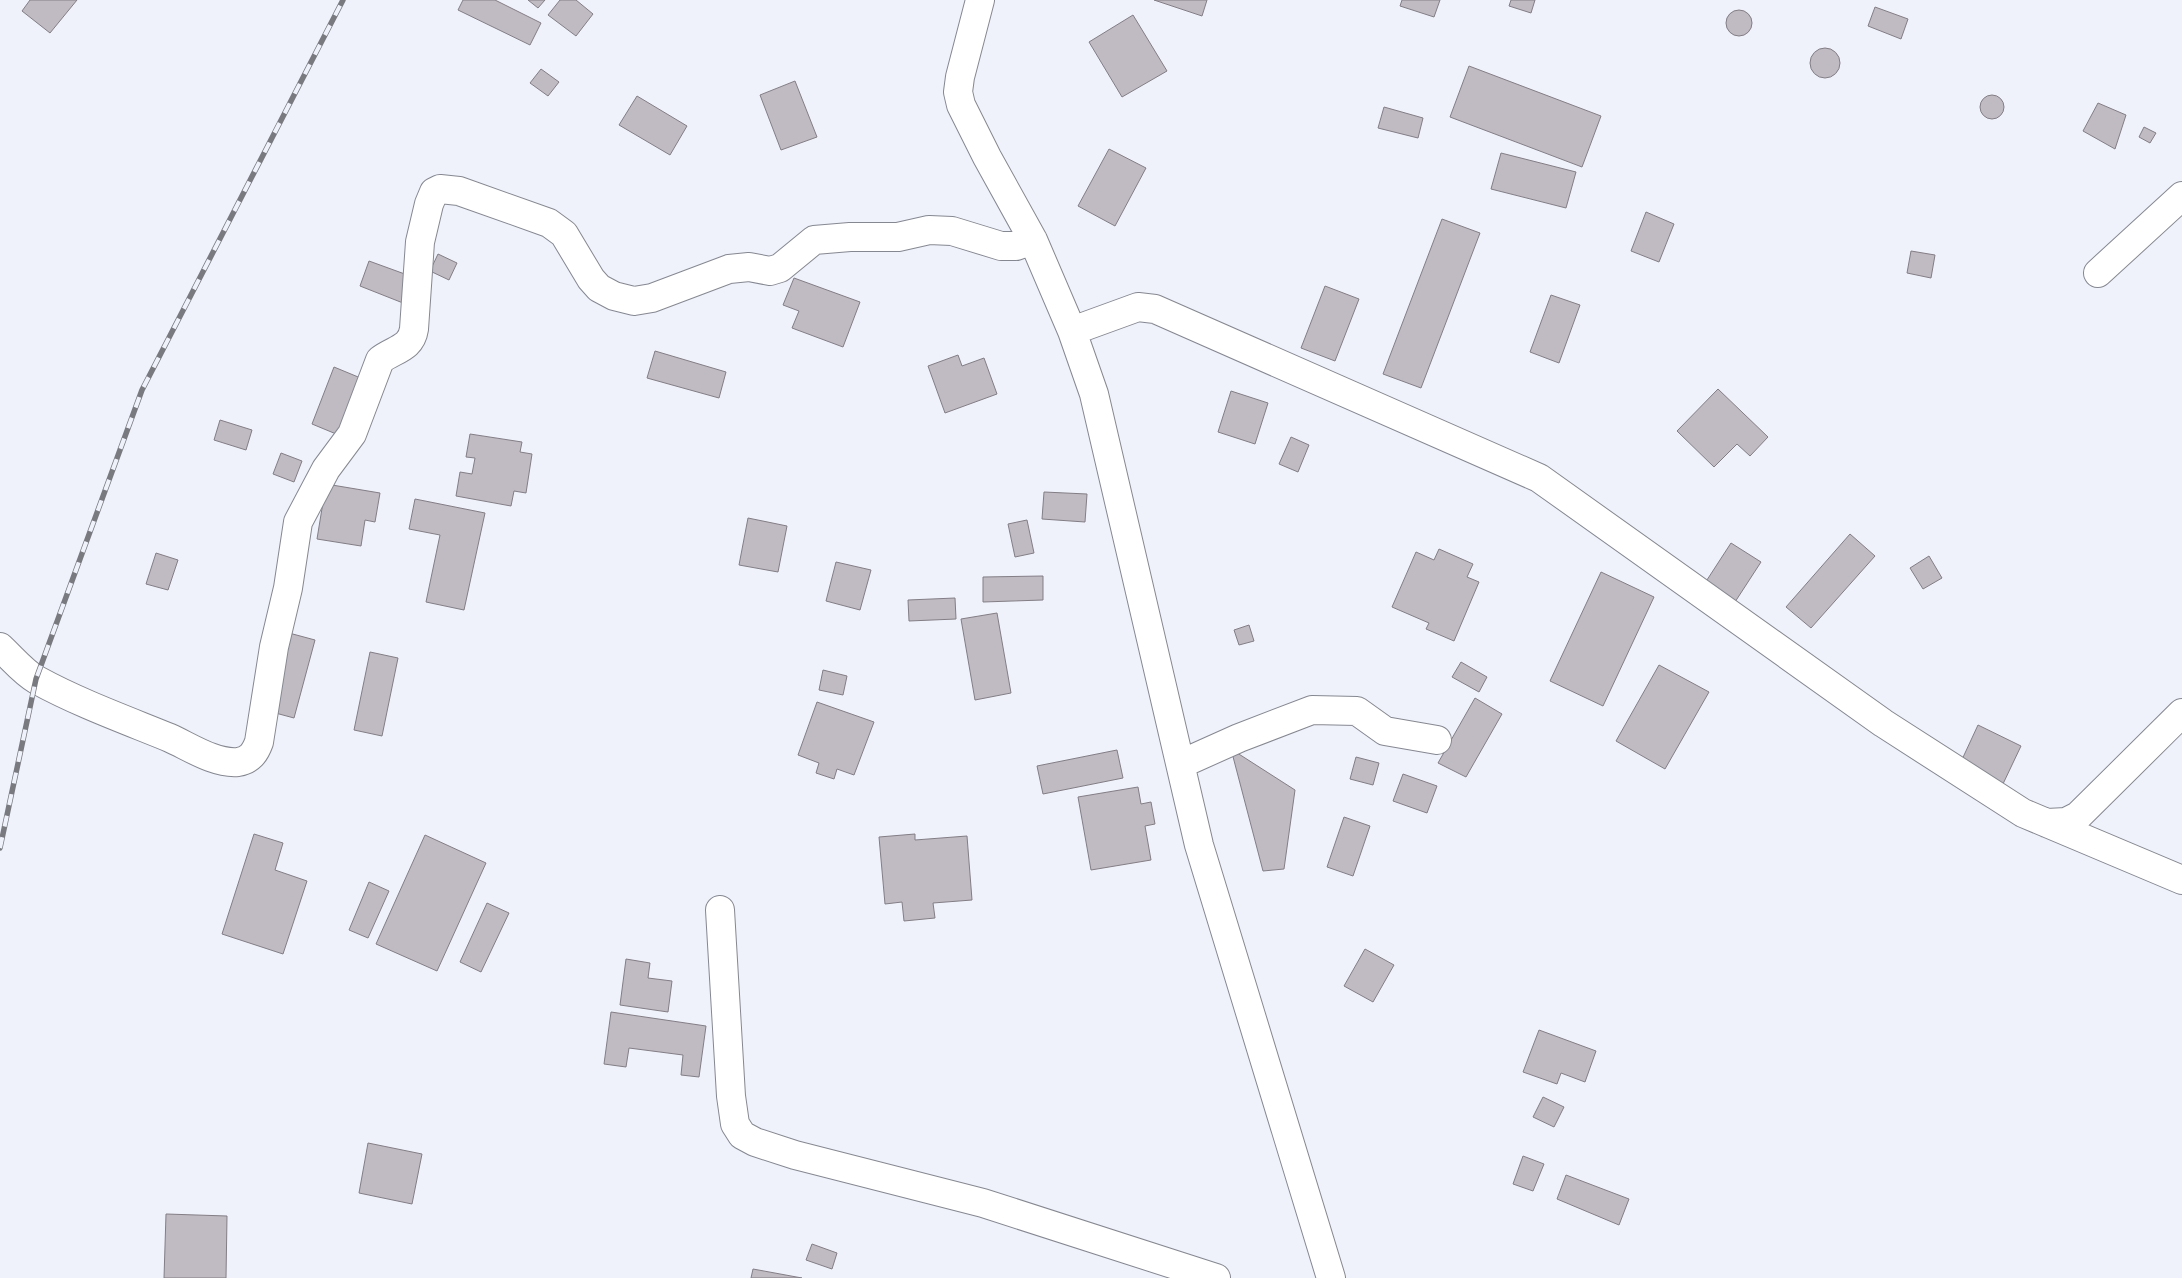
<svg xmlns="http://www.w3.org/2000/svg" width="2182" height="1278" viewBox="0 0 2182 1278" font-family="'IBM Plex Serif',serif">
  <rect width="100%" height="100%" fill="#eff1fb"/>
  <path fill="#c0bac2" stroke="#837e86" d="M30 0H77L50 33 22 11Z
    M463 0H495L541 23 530 45 458 10Z
    M528 0H545L538 8Z
    M560 0H576L593 14 576 36 548 15Z
    M1154 0H1207L1202 16Z
    M1402 0H1440L1434 17 1400 6Z
    M1511 0H1535L1531 13 1509 6Z
    M1875 7 1908 19 1901 39 1868 26Z
    M1726 23a13 13 0 1 1 26 0a13 13 0 1 1-26 0Z
    M1133 15 1167 71 1122 97 1089 42Z
    M1810 63a15 15 0 1 1 30 0a15 15 0 1 1-30 0Z
    M1469 66 1601 116 1582 167 1450 117Z
    M541 69 559 82 548 96 530 83Z
    M795 81 817 137 781 150 760 95Z
    M1980 107a12 12 0 1 1 24 0a12 12 0 1 1-24 0Z
    M637 96 687 126 670 155 619 125Z
    M2098 103 2126 115 2115 149 2083 131Z
    M1384 107 1423 118 1418 138 1378 128Z
    M2144 127 2156 133 2150 143 2139 137Z
    M1109 149 1146 168 1115 226 1078 206Z
    M1501 153 1576 172 1566 208 1491 189Z
    M1646 212 1674 224 1659 262 1631 251Z
    M1442 219 1480 233 1421 388 1383 374Z
    M1911 251 1935 255 1931 278 1907 273Z
    M438 254 457 263 449 280 430 271Z
    M369 261 413 277 403 303 360 286Z
    M794 278 860 302 843 347 792 328 799 311 783 305Z
    M1325 286 1359 299 1335 361 1301 348Z
    M1551 295 1580 305 1559 363 1530 352Z
    M655 351 726 372 719 398 647 378Z
    M958 355 962 366 984 358 997 394 945 413 928 366Z
    M334 367 363 379 341 436 312 424Z
    M1718 389 1768 437 1750 456 1737 444 1714 467 1677 431Z
    M1231 391 1268 403 1255 444 1218 432Z
    M220 420 252 430 246 450 214 440Z
    M470 434 522 442 520 452 532 454 526 493 514 491 511 506 456 496 460 472 472 474 475 458 466 457Z
    M1291 437 1309 445 1298 472 1279 464Z
    M281 453 302 461 294 482 273 474Z
    M326 484 380 493 375 522 365 520 361 546 317 539Z
    M1044 492 1087 494 1085 522 1042 519Z
    M415 499 485 513 464 610 426 602 440 535 409 529Z
    M748 518 787 526 778 572 739 565Z
    M1027 520 1034 553 1015 557 1008 524Z
    M1850 534 1875 556 1811 628 1786 607Z
    M1731 543 1761 562 1735 602 1705 583Z
    M1439 549 1473 564 1467 577 1479 582 1454 641 1426 629 1429 623 1392 607 1416 552 1434 560Z
    M156 553 178 560 168 590 146 584Z
    M1929 556 1942 578 1923 589 1910 568Z
    M836 562 871 570 860 610 826 601Z
    M1601 572 1654 597 1603 706 1550 681Z
    M1043 576V600L983 602V577Z
    M955 598 956 619 909 621 908 600Z
    M997 613 1011 693 975 700 961 619Z
    M1249 625 1254 641 1239 645 1234 630Z
    M289 633 315 640 294 718 268 711Z
    M370 652 398 658 382 736 354 730Z
    M1461 662 1487 677 1479 692 1452 677Z
    M1659 665 1709 692 1665 769 1616 741Z
    M823 670 847 676 843 695 819 690Z
    M1475 698 1502 714 1466 777 1438 763Z
    M817 702 874 722 854 775 837 769 834 779 816 773 819 763 798 755Z
    M1978 725 2021 746 2002 786 1959 766Z
    M1231 749 1295 790 1284 869 1263 871Z
    M1117 750 1123 778 1043 794 1037 766Z
    M1356 757 1379 763 1373 785 1350 779Z
    M1403 774 1437 786 1427 813 1393 801Z
    M1138 787 1141 804 1151 802 1155 824 1145 826 1151 860 1091 870 1078 797Z
    M1344 817 1370 826 1353 876 1327 867Z
    M254 834 283 843 275 870 307 881 283 954 222 934Z
    M915 834V840L967 836 972 900 933 903 935 918 904 921 902 902 885 904 879 837Z
    M425 835 486 863 437 971 376 944Z
    M369 882 389 891 368 938 349 930Z
    M487 903 509 913 481 972 460 962Z
    M1365 949 1394 965 1373 1002 1344 986Z
    M626 959 650 963 648 978 672 981 668 1012 620 1005Z
    M611 1012 706 1026 699 1077 681 1075 683 1055 629 1048 626 1067 604 1064Z
    M1539 1030 1596 1051 1585 1082 1561 1073 1557 1084 1523 1072Z
    M1543 1097 1564 1107 1554 1127 1533 1117Z
    M368 1143 422 1154 412 1204 359 1193Z
    M1523 1156 1544 1164 1533 1191 1513 1184Z
    M1566 1175 1629 1199 1619 1225 1557 1199Z
    M166 1214 227 1216 226 1278H164Z
    M812 1244 837 1253 832 1269 806 1260Z
    M753 1269 802 1278H751Z"/>
  <g fill="none" stroke-linecap="round" stroke-linejoin="round">
    <g stroke="#868891" stroke-width="30">
      <path id="street" d="M980 0 960 77 958 92 961 105 987 157 1033 240 1072 331 1094 394 1199 845 1331 1278
        M2098 273 2182 196
        M1072 331 1138 307 1155 309 1539 478 1883 723 2023 813 2182 880
        M0 647C12 658 23 672 37 680 79 703 126 720 170 738 190 747 215 764 238 762 250 760 255 753 259 742L274 647 288 588 298 522 326 469 352 434 380 360C394 349 411 349 414 329L420 242 429 204 434 192 440 189 459 191 549 223 564 234 591 279 599 288 614 296 634 301 652 298 729 269 749 267 770 271 780 268 814 240 850 237H898L929 230 952 231 1001 246H1016L1033 240
        M1181 764 1239 738 1312 710 1357 711 1385 731 1437 740
        M2047 823 2066 822 2078 816 2182 713
        M720 910 731 1096 735 1124 742 1135 755 1142 795 1155 983 1203 1216 1278"/>
    </g>
    <use href="#street" stroke="#fff" stroke-width="28"/>
    <g stroke="#797a80" stroke-width="5.5">
      <path id="rail" d="M0 848 36 679 142 390 343 0"/>
    </g>
    <use href="#rail" stroke="#eff1fb" stroke-width="4" stroke-dasharray="11" stroke-linecap="butt"/>
  </g>
</svg>
